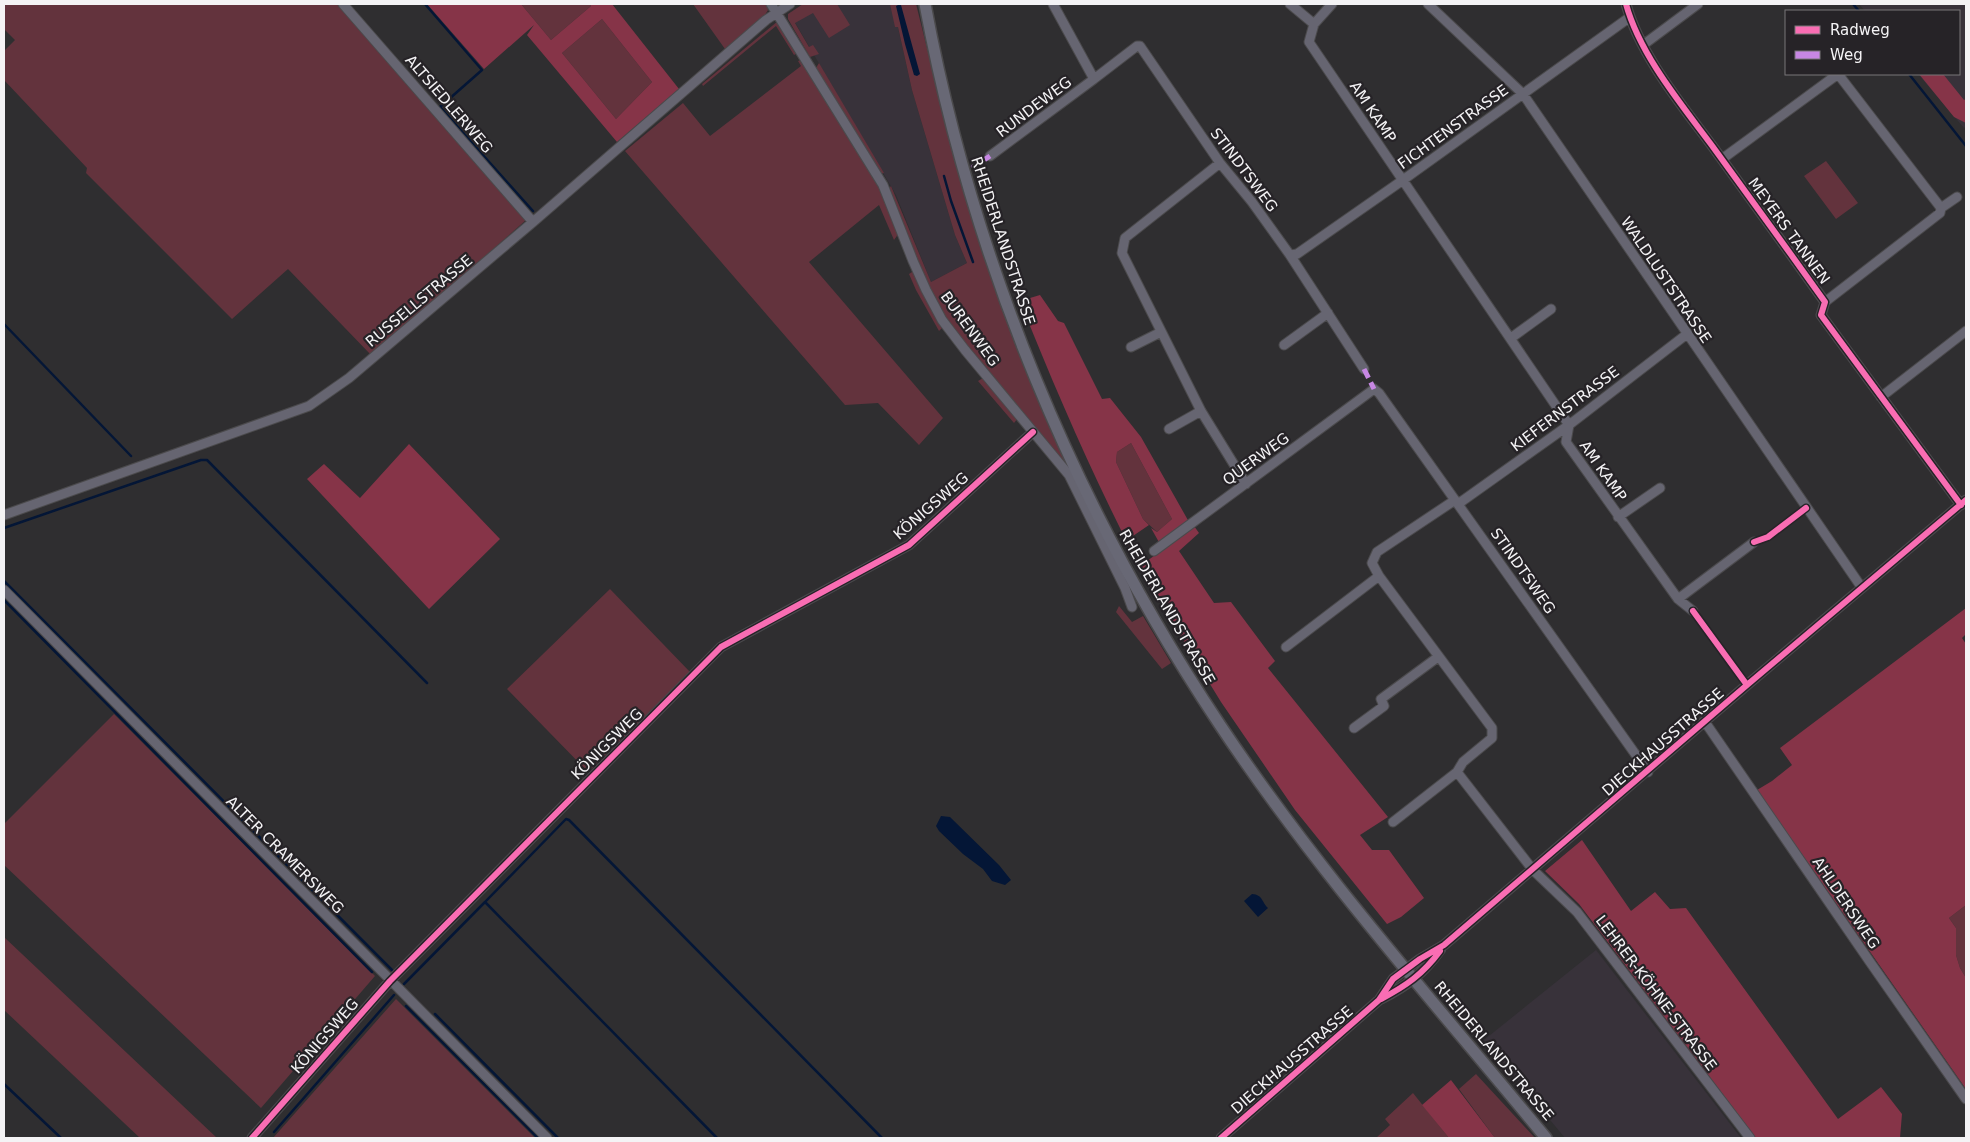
<svg xmlns="http://www.w3.org/2000/svg" width="1970" height="1142" viewBox="0 0 1970 1142" font-family="'DejaVu Sans',sans-serif">
  <rect width="100%" height="100%" fill="#2f2e30"/>
  <path fill="#38323a" d="M804 4H895L893 5 912 90 955 235 967 263 931 282 896 195 793 19Z
    M1859 4H1966V126L1964 128 1918 74H1959V11H1865Z
    M1596 950 1741 1138H1565L1484 1040Z"/>
  <path fill="#63333d" d="M4 4H337L526 220 372 356 288 269 232 319 86 173 87 168 4 80V51L15 40 4 29Z
    M521 4H590L591 6 551 40Z
    M693 4H767L768 10 765 15 725 49Z
    M803 4H837L850 25 829 38 813 13 795 23 809 47 813 45 819 54 810 57 788 19V14Z
    M890 4H916L947 128 964 187 995 284 1153 626 1132 593 1069 470 964 345 934 301 888 190 891 186 931 282 967 263 955 235 912 90 898 27H895Z
    M602 19 652 82 616 119 562 53Z
    M778 21 799 52 794 55 776 26 703 86 702 84Z
    M801 60 846 129 884 196 899 233 894 240 879 205 809 262 943 418 919 445 878 403 845 405 625 151 683 103 710 136 801 66 798 61Z
    M819 63 884 173 880 174 816 68Z
    M1826 161 1858 203 1836 219 1804 176Z
    M912 272H915L943 327 939 331 916 290 909 274Z
    M983 378 1018 418 1014 423 978 381Z
    M1131 443 1172 519 1157 532 1143 519 1116 462 1117 452Z
    M610 589 690 672 588 772 507 689Z
    M1119 606 1132 622 1143 616 1171 663 1162 669 1116 612Z
    M114 714 375 976 261 1108 4 865V824Z
    M1966 905V978L1960 968 1956 955V928L1949 918Z
    M4 937 217 1138H140L4 1010Z
    M396 999 535 1138H273Z
    M1476 1074 1535 1138H1495L1459 1089Z
    M1413 1093 1449 1138H1376L1390 1125 1385 1119Z"/>
  <path fill="#863448" fill-rule="evenodd" d="M427 4H521L551 40 591 6 590 4H612L679 89 617 142 527 35 534 25 484 69ZM602 19 652 82 616 119 562 53Z
    M1919 74H1943L1964 100 1966 99V123L1954 117Z
    M1040 295 1058 321 1064 323 1102 399 1110 398 1141 437 1189 522 1160 544 1151 528 1157 532 1172 519 1131 443 1117 452 1116 462 1143 519 1149 525 1130 538 1140 556 1136 560C1093 476 1055 389 1020 301Z
    M409 444 500 539 429 609 307 479 324 464 360 498Z
    M1194 526 1199 533 1179 551 1214 603 1231 602 1275 661 1268 668 1388 817 1360 835 1372 850H1389L1424 898 1401 917 1387 924 1295 810 1221 702 1148 583 1139 567Z
    M1966 608V634L1962 638 1966 644V905L1949 918 1956 928V955L1960 968 1966 978V1089L1757 790 1772 781 1792 765 1780 748Z
    M1582 840 1631 911 1655 892 1670 909 1686 908 1838 1119 1881 1087 1902 1114 1900 1138H1756L1579 904 1545 871Z
    M1451 1080 1495 1138H1449L1422 1105Z"/>
  <path fill="#041636" d="M898 5H901L920 74 917 76 914 75 905 44 896 6Z
    M941 816 950 817 999 865 1011 880 1005 885 992 881 983 869 963 854 939 831 936 826Z
    M1252 894C1263 895 1261 901 1268 908L1258 917 1244 901Z"/>
  <g fill="none" stroke-linecap="round" stroke-linejoin="round">
    <path stroke="#041636" stroke-width="2.5" d="M425 4 482 70 440 107 533 211
      M1853 4 1859 11
      M1909 74 1966 146
      M944 176 951 201 973 262
      M4 324 131 456
      M4 528 201 460H207L427 683
      M4 581 392 970
      M4 600 372 972
      M485 902 566 819 569 820 882 1138
      M404 984 485 902 717 1138
      M406 1006 538 1138
      M435 1014 558 1138
      M4 1084 61 1138
      M274 1132 394 995"/>
    <g stroke="#4b4a4c" stroke-width="11">
      <path id="minor" d="M343 4 533 222
        M771 4 883 185 913 261 926 290 942 320 965 350 1069 475 1125 588 1132 607
        M1290 4 1314 24 1309 42 1569 425 1566 442 1678 599 1693 611
        M1428 4 1523 94 1862 588
        M1626 4C1640 55 1681 104 1713 147 1750 198 1788 250 1825 302L1821 315 1961 505
        M1314 24 1332 4
        M1643 45 1698 4
        M1094 79 1137 46H1140L1220 163 1252 202 1290 255 1364 369
        M990 156 1094 79 1053 4
        M1722 159 1838 74
        M1220 163 1125 238 1122 253 1201 411 1246 484
        M1941 208 1957 197
        M1290 255 1297 254 1403 180 1630 17
        M1825 302 1940 213 1941 208 1838 74
        M1511 338 1551 309
        M1284 345 1328 313
        M1131 347 1161 332
        M1881 397 1966 331
        M1169 429 1201 411
        M1455 500 1377 552 1372 563 1379 576 1492 728V738L1463 762 1457 772 1533 870 1577 912 1750 1138
        M1458 504 1569 425 1687 334
        M4 515 309 406 349 378 533 222 766 20 790 4
        M1618 517 1660 488
        M1154 551 1374 389 1379 393 1648 772
        M4 590 547 1138
        M1678 599 1754 542
        M1286 647 1379 576
        M1705 722 1870 962 1966 1099
        M1354 728 1384 706 1381 699 1438 657
        M1393 822 1457 772
        M1381 999C1407 986 1424 973 1441 949
        M252 1138 390 981 721 647 909 545 1033 432
        M1221 1138 1379 1000 1393 979 1420 959 1444 945 1747 685 1966 500"/>
    </g>
    <g stroke="#4b4a4c" stroke-width="14">
      <path id="secondary" d="M925 4C973 262 1074 506 1220 725 1317 871 1435 1003 1546 1138"/>
    </g>
    <use href="#minor" stroke="#666571" stroke-width="9"/>
    <use href="#secondary" stroke="#686875" stroke-width="11"/>
    <path stroke="#c787e3" stroke-width="5" stroke-dasharray="10 5" stroke-linecap="butt" d="M972 168 990 156
      M1364 369 1374 389"/>
    <g stroke="#262327" stroke-width="9">
      <path id="cycleway" d="M1626 4C1640 55 1681 104 1713 147 1750 198 1788 250 1825 302L1821 315 1961 505
        M1754 542 1768 537 1806 508
        M1693 611 1747 685
        M1381 999C1406 986 1423 974 1440 951
        M252 1138 390 981 721 647 909 545 1033 432
        M1221 1138 1379 1000 1393 979 1420 959 1444 945 1747 685 1966 500"/>
    </g>
    <use href="#cycleway" stroke="#f96db3" stroke-width="6"/>
  </g>
  <g text-anchor="middle" dominant-baseline="central" stroke-width="4.5" stroke-linejoin="round" paint-order="stroke">
    <g font-size="15" fill="#f4f3f5" stroke="#262327">
      <text transform="translate(449 104) rotate(49)">ALTSIEDLERWEG</text>
      <text transform="translate(1034 107) rotate(-37)">RUNDEWEG</text>
      <text transform="translate(1373 112) rotate(56)">AM KAMP</text>
      <text transform="translate(1453 127) rotate(-36)">FICHTENSTRASSE</text>
      <text transform="translate(1244 170) rotate(53)">STINDTSWEG</text>
      <text transform="translate(1789 231) rotate(54)">MEYERS TANNEN</text>
      <text transform="translate(1003 241) rotate(72)">RHEIDERLANDSTRASSE</text>
      <text transform="translate(1666 280) rotate(56)">WALDLUSTSTRASSE</text>
      <text transform="translate(419 301) rotate(-40)">RUSSELLSTRASSE</text>
      <text transform="translate(970 329) rotate(54)">BURENWEG</text>
      <text transform="translate(1565 409) rotate(-37)">KIEFERNSTRASSE</text>
      <text transform="translate(1256 459) rotate(-36)">QUERWEG</text>
      <text transform="translate(1603 471) rotate(55)">AM KAMP</text>
      <text transform="translate(931 506) rotate(-41)">KÖNIGSWEG</text>
      <text transform="translate(1523 571) rotate(55)">STINDTSWEG</text>
      <text transform="translate(1167 607) rotate(60)">RHEIDERLANDSTRASSE</text>
      <text transform="translate(1663 742) rotate(-41)">DIECKHAUSSTRASSE</text>
      <text transform="translate(607 744) rotate(-45)">KÖNIGSWEG</text>
      <text transform="translate(285 855) rotate(45)">ALTER CRAMERSWEG</text>
      <text transform="translate(1846 903) rotate(56)">AHLDERSWEG</text>
      <text transform="translate(1656 993) rotate(53)">LEHRER-KÖHNE-STRASSE</text>
      <text transform="translate(325 1036) rotate(-49)">KÖNIGSWEG</text>
      <text transform="translate(1494 1051) rotate(50)">RHEIDERLANDSTRASSE</text>
      <text transform="translate(1292 1060) rotate(-41)">DIECKHAUSSTRASSE</text>
    </g>
  </g>
  <rect width="1970" height="1142" fill="none" stroke="#f4f3f5" stroke-width="10"/>
  <rect x="1785" y="10" width="175" height="65" fill="#262327" stroke="#787679"/>
  <rect x="1795" y="26" width="25" height="8" fill="#f96db3" stroke="#787679"/>
  <text x="1830" y="35" font-size="15" fill="#f4f3f5">Radweg</text>
  <rect x="1795" y="51" width="25" height="8" fill="#c787e3" stroke="#787679"/>
  <text x="1830" y="60" font-size="15" fill="#f4f3f5">Weg</text>
</svg>
